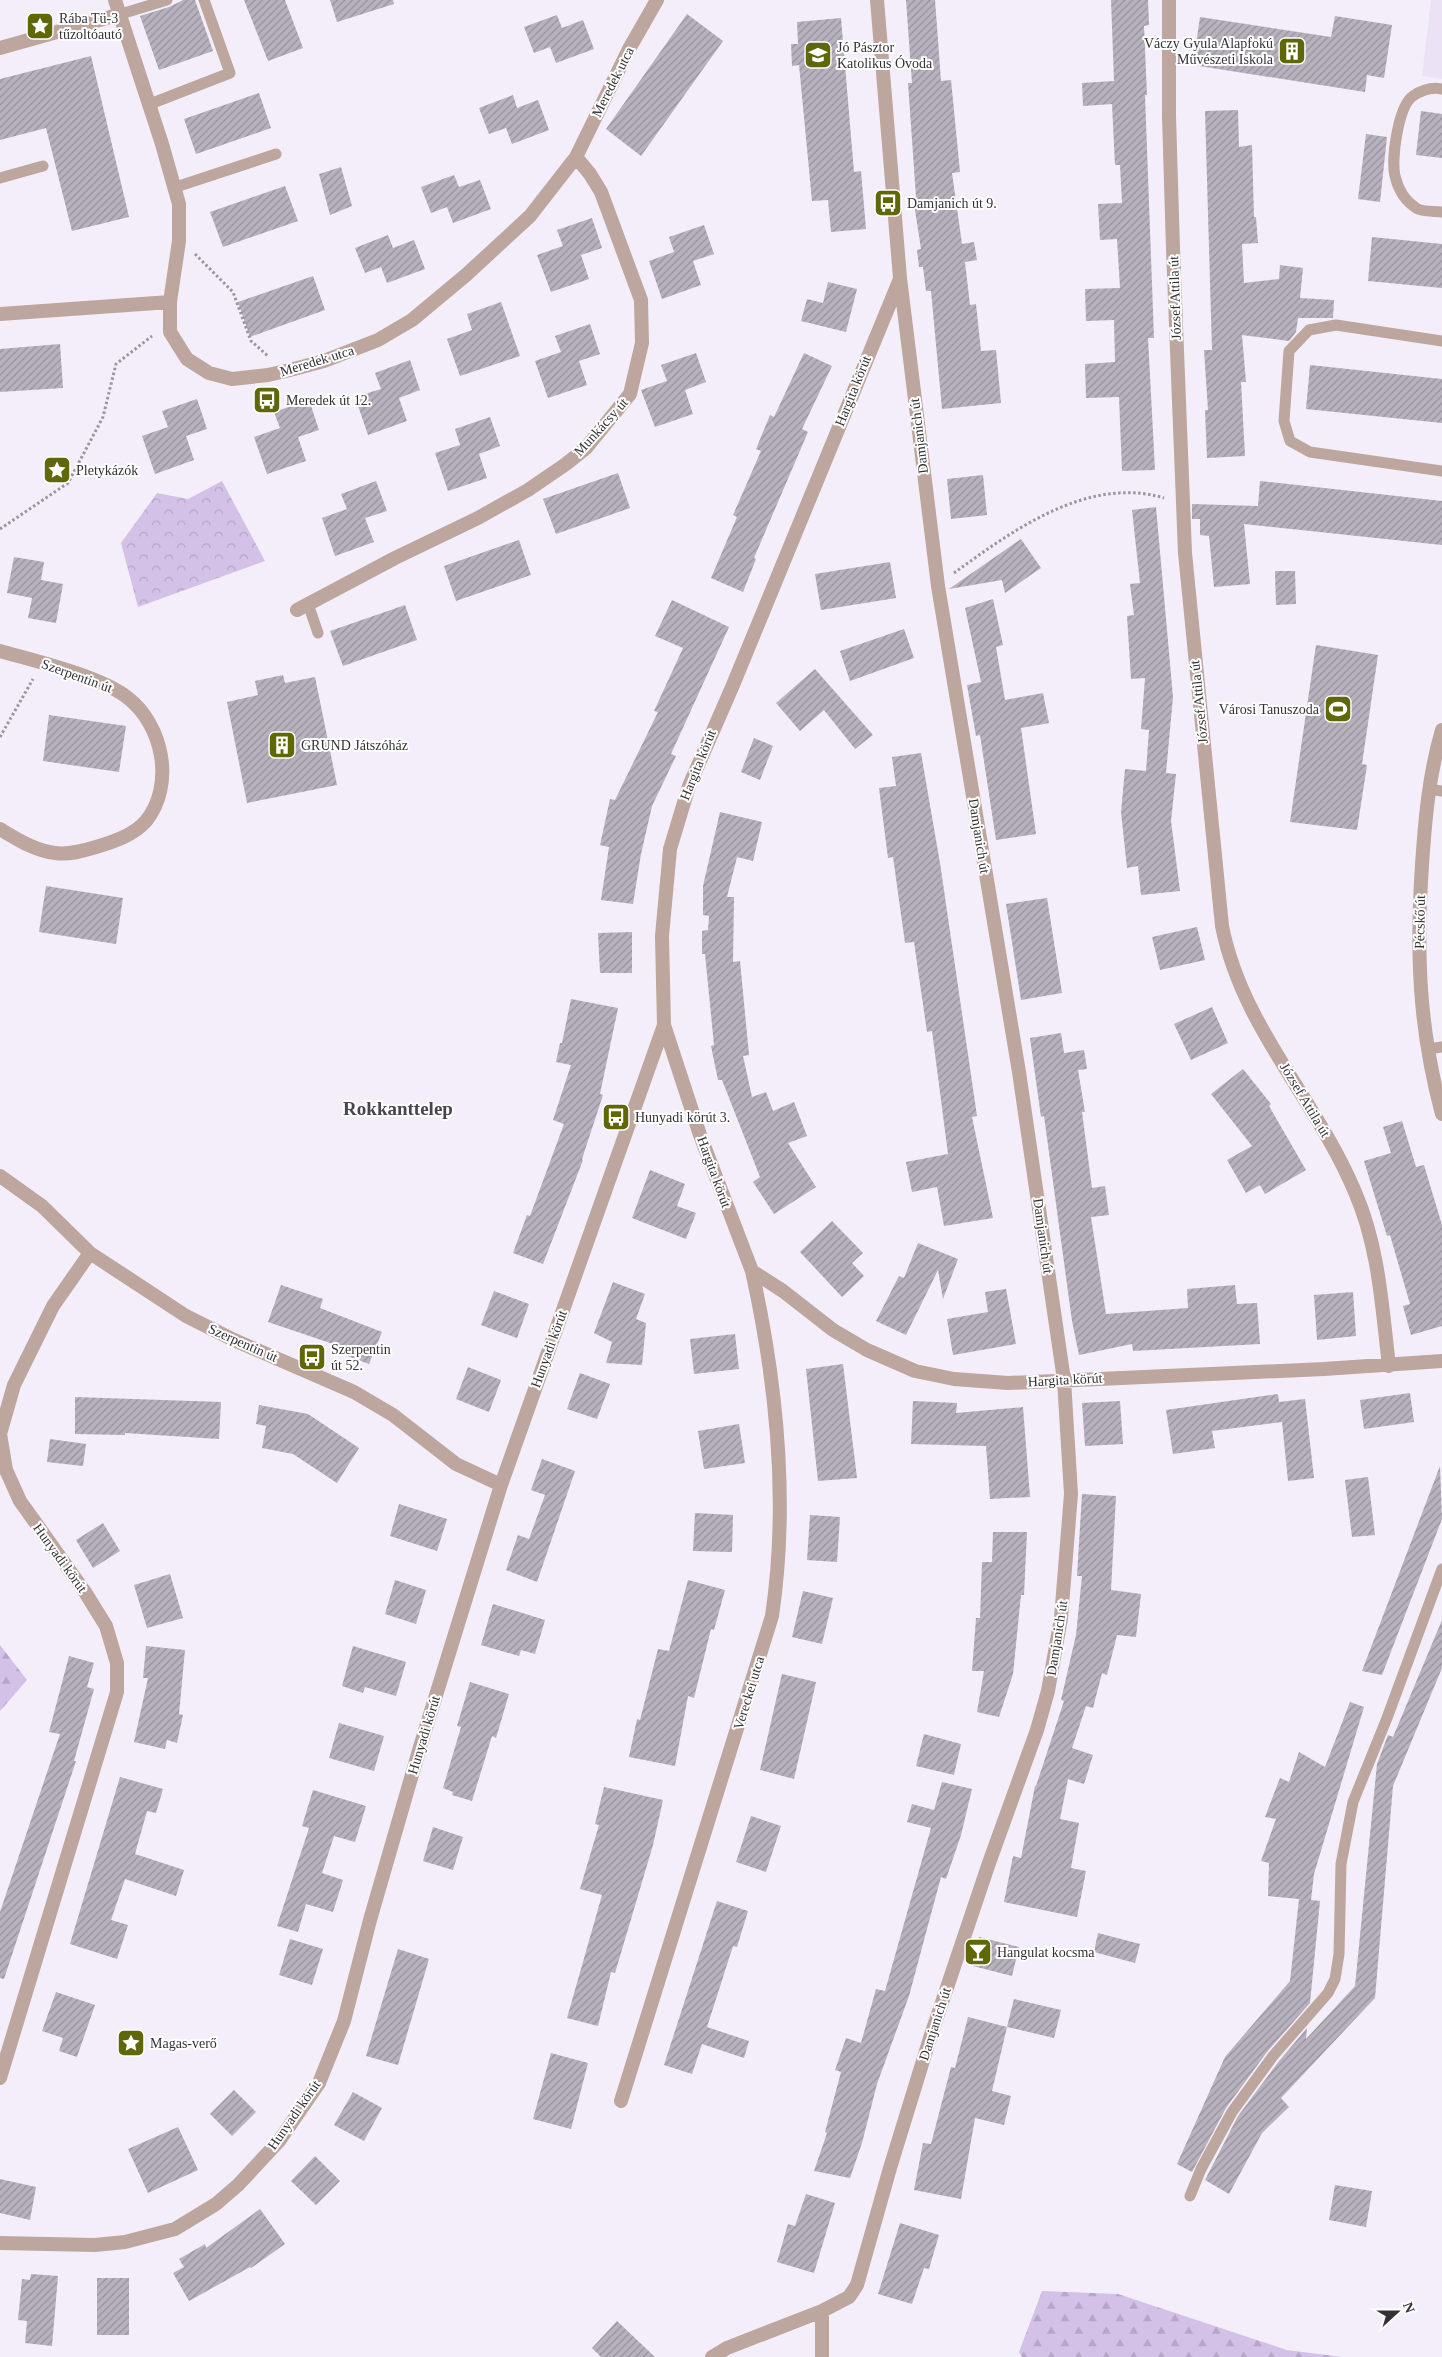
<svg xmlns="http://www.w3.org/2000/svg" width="1442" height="2357" viewBox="0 0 1442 2357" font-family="'Times New Roman',serif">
  <defs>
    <pattern id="forest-firs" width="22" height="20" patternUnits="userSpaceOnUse" patternTransform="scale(1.25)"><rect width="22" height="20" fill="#d3c1e7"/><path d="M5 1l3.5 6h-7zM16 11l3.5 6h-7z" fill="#b6a6c7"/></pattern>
    <pattern id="park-crowns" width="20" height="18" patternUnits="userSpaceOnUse" patternTransform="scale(1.25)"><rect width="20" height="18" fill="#d3c1e7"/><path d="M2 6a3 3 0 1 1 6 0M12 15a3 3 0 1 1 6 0" fill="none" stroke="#b6a6c7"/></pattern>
    <pattern id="building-hatch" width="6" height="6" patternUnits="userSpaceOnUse" patternTransform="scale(1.25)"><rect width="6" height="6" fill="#b7b2bd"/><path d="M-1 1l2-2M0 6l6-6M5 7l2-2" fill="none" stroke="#96919a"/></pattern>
  </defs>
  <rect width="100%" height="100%" fill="#f4eefa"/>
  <path fill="#ebe2f5" d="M1431 0H1442V79L1422 76Z"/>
  <path fill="url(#forest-firs)" d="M0 1645 27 1680 0 1711Z
    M1042 2291 1118 2294 1287 2350 1342 2357H1022L1019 2352Z"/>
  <path fill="url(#park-crowns)" d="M222 481 265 561 138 607 121 543 157 493 188 499Z"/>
  <path fill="url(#building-hatch)" d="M183 0H195L213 51 159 70 140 16 169 7Z
    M244 0H285L303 48 268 61Z
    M330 0H393L394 4 337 22Z
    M906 0H935L941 81 951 80 960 172 952 173 962 244 974 242 977 260 965 262 970 305 976 304 981 351 996 350 1001 403 942 409 931 291H926L923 267H919L917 250 921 249 913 197H916L908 83H912Z
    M1111 0H1148L1149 25 1144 26 1147 95H1145L1154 338H1148L1155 470 1122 471 1119 397 1086 398 1085 364 1115 362 1114 320 1086 321 1085 289 1120 288 1117 239 1100 240 1098 204 1122 203 1120 165H1115L1112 104 1083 106 1082 83 1114 81Z
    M687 14 723 41 641 156 606 129Z
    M557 15 562 28 583 20 594 49 556 63 550 47 534 53 524 27Z
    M1335 16 1392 25 1384 78 1367 75 1365 92 1193 65 1200 17 1331 37Z
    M841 18 854 172 861 171 866 229 831 232 828 200 812 201 799 65 792 66 791 44H798L797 22Z
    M91 56 129 217 72 231 46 128 0 140V79Z
    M259 93 271 128 196 154 184 119Z
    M513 95 517 108 538 100 549 130 512 144 506 128 489 134 479 108Z
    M1238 110 1239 147 1252 145 1254 217H1256L1258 243 1242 244 1244 283 1279 279 1280 265 1303 268 1300 298 1334 300 1333 318H1298L1296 332 1289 341 1242 335 1246 382H1241L1245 456 1207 458 1205 410H1208L1204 350H1212L1205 111Z
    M1421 111 1442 114V158L1416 155Z
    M1366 134 1387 137 1380 202 1358 199Z
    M341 167 352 206 330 215 319 174Z
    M454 175 459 187 480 180 491 209 453 223 447 207 431 213 421 187Z
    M285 186 298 221 223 247 210 212Z
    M592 218 602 248 581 255 589 279 551 292 537 255 563 246 557 230Z
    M704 225 714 254 693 261 701 285 662 299 649 261 674 252 669 237Z
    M388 235 393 248 414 240 425 269 387 283 381 267 365 273 355 248Z
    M1372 237 1442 244V288L1368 281Z
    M313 276 325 310 250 337 238 302Z
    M828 282 857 289 846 332 801 321 807 299 823 303Z
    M501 302 520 356 460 376 447 339 472 330 467 314Z
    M590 324 600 354 579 361 587 385 548 398 535 361 561 352 555 336Z
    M60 344 63 388 0 392V349Z
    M696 353 706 382 685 390 693 414 655 427 641 390 667 381 661 365Z
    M804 353 832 366 802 429 808 432 754 558 756 559 743 592 711 578 737 517 733 515 761 451 756 449 770 415 774 417Z
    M410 360 420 390 399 398 407 421 368 435 355 397 381 389 375 373Z
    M1310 365 1442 379V423L1306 409Z
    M197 399 207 429 186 436 194 460 155 474 142 436 168 427 162 411Z
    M309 400 319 430 298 437 306 461 267 474 254 437 280 428 274 412Z
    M490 417 500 446 479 454 487 478 448 491 435 453 460 445 455 429Z
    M618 473 630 508 556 534 543 499Z
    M983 475 987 515 951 519 947 479Z
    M376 481 387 511 365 518 374 542 335 556 322 518 347 509 341 494Z
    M1260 481 1442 501V545L1244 524 1250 584 1214 587 1209 536 1200 535V519H1192V504L1258 506Z
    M1156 507 1173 697 1166 773 1176 774 1171 821 1180 891 1141 895 1138 866 1127 868 1121 812 1125 769 1146 771 1149 730 1141 729 1145 678 1131 679 1127 616 1134 615 1130 584 1140 583 1132 510Z
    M1021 539 1041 568 1005 593 1002 580 949 589Z
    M519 540 531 575 456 601 444 566Z
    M14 557 44 562 41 580 63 584 56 623 28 618 32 598 7 593Z
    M890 562 896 598 821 610 815 574Z
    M1275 571H1295L1296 604 1276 605Z
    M993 599 1003 645 996 647 1005 700 1043 693 1049 723 1021 728 1036 834 996 840 980 735 976 736 967 685 981 682 965 608Z
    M672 600 729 627 671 754 676 756 652 806 641 854 633 904 601 900 609 847 600 845 610 799 615 800 658 712 654 711 683 648 655 636Z
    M405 605 417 640 343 666 330 631Z
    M904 629 914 658 850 681 840 651Z
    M1316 645 1378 655 1362 764 1367 765 1357 830 1290 822Z
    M815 669 873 735 855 749 824 710 800 731 776 703Z
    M283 675 285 683 315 677 337 785 247 803 227 702 258 695 255 681Z
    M49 715 126 726 119 772 43 761Z
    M754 738 773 746 760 780 741 772Z
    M921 753 940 863 977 1116 972 1117 993 1218 944 1226 937 1187 912 1192 906 1162 948 1154 932 1031 927 1032 914 942 905 943 893 857 888 858 879 788 896 786 892 757Z
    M720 812 762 822 753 861 737 857 727 897H734L733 962 740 961 749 1055 743 1056 752 1097 766 1092 773 1111 794 1102 807 1136 788 1143 816 1187 774 1214 753 1182 760 1177 722 1080H718L711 1046 714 1045 705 954H702V931L708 930 709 916 703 915V886Z
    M46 886 123 898 116 944 39 932Z
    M1047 898 1062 993 1021 1000 1006 904Z
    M1197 927 1205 960 1160 970 1152 937Z
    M632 932V973H600L598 933Z
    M571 999 618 1008 600 1094 603 1095 582 1159 583 1160 543 1264 513 1253 527 1215 530 1216 564 1124 553 1120 571 1065 556 1062 560 1043H562Z
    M1212 1007 1228 1043 1191 1060 1174 1024Z
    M1061 1033 1064 1053 1084 1050 1087 1069 1078 1070 1085 1112H1082L1092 1188 1105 1186 1109 1215 1091 1217 1106 1314 1188 1308 1187 1289 1235 1285 1237 1304 1257 1303 1260 1344 1133 1351 1132 1344 1079 1355 1072 1321 1044 1116 1041 1117 1030 1038Z
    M1243 1069 1271 1104 1269 1106 1306 1170 1265 1194 1260 1185 1246 1193 1227 1160 1252 1146 1211 1094Z
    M1402 1121 1416 1167 1424 1165 1442 1225V1326L1411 1335 1403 1306 1410 1304 1390 1235 1387 1236 1364 1161 1391 1153 1383 1127Z
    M650 1170 685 1184 677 1206 696 1213 686 1239 632 1218Z
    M832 1221 863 1253 852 1263 864 1276 842 1297 800 1252Z
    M918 1243 958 1259 943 1299 938 1270 906 1335 876 1321 899 1276 904 1278Z
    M613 1282 645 1294 636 1319 646 1323 642 1365 606 1363 612 1342 594 1333Z
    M281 1285 323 1299 320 1308 382 1332 369 1364 334 1351 336 1345 268 1322Z
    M1006 1289 1016 1344 953 1355 947 1319 988 1312 985 1292Z
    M494 1291 529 1304 517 1338 481 1325Z
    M1353 1292 1356 1336 1317 1340 1314 1295Z
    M735 1334 739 1369 694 1374 690 1339Z
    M843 1364 857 1478 818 1481 806 1369Z
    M468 1367 501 1380 489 1412 456 1399Z
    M580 1373 610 1384 597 1419 567 1409Z
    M1410 1393 1414 1422 1364 1429 1360 1400Z
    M1278 1394 1279 1402 1305 1399 1314 1478 1288 1481 1282 1422 1212 1431 1215 1448 1173 1454 1166 1410Z
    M75 1397 221 1402 219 1439 125 1433V1435L75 1434Z
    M913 1401 957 1403 956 1413 1023 1407 1030 1497 990 1499 986 1446 911 1444Z
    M1120 1401 1123 1444 1085 1446 1082 1403Z
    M259 1405 308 1414 359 1448 337 1483 293 1454 262 1448 266 1426 256 1424Z
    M739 1424 745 1463 704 1469 698 1431Z
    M50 1439 86 1444 83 1466 47 1462Z
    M542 1459 575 1471 537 1582 506 1570 518 1535 529 1539 545 1495 531 1490Z
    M1440 1466 1442 1519 1382 1675 1362 1671Z
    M1368 1477 1375 1535 1352 1537 1345 1480Z
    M1082 1494 1116 1496 1111 1590 1141 1594 1136 1637 1117 1635 1107 1675 1102 1673 1093 1708 1086 1706 1072 1748 1093 1755 1084 1784 1068 1779 1060 1819 1079 1823 1071 1868 1086 1871 1077 1917 1004 1902 1013 1856 1021 1858 1035 1786H1036L1064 1701 1061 1700 1076 1635 1082 1576H1077Z
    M399 1504 447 1519 437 1551 390 1536Z
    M695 1513 733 1515 732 1552 693 1551Z
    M810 1515 840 1517 837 1562 807 1560Z
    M103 1523 120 1551 93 1568 76 1540Z
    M993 1532H1027L1024 1595H1021L1013 1674 999 1717 977 1712 984 1671H972L976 1618H980L982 1562H992Z
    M170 1574 183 1618 147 1628 134 1585Z
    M395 1580 426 1590 416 1624 385 1614Z
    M688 1580 725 1590 714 1630 711 1629 694 1698 688 1696 675 1766 629 1757 637 1719 640 1720 658 1649 669 1651Z
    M803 1591 833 1598 822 1644 792 1637Z
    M493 1604 545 1620 535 1654 521 1650 519 1656 481 1645Z
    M1442 1620V1668L1393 1786 1375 1998 1281 2098 1289 2107 1262 2133 1229 2194 1205 2180 1238 2116 1279 2061 1307 2028 1306 2039 1355 1986 1377 1764 1388 1735 1393 1737Z
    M146 1646 185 1650 179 1714 183 1715 177 1743 167 1740 165 1749 134 1742 148 1678H143Z
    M353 1646 406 1662 396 1696 365 1687 363 1693 342 1686Z
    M69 1656 94 1663 87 1687 94 1689 74 1761H76L4 1979 0 1978V1912L60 1734 49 1732Z
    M782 1674 816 1682 794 1779 760 1770Z
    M470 1682 509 1694 496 1738 492 1736 472 1801 452 1795 453 1792 443 1788 461 1727 457 1726Z
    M1350 1702 1364 1707 1314 1874 1311 1900 1320 1901 1310 2003 1267 2052 1226 2108 1192 2172 1177 2164 1225 2057 1290 1981 1299 1899 1268 1896 1269 1863 1261 1861 1276 1819 1265 1817 1280 1778 1289 1782 1299 1752 1325 1767Z
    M339 1723 384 1736 374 1771 329 1758Z
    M924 1734 961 1744 954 1775 916 1766Z
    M120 1777 163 1789 156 1813 147 1811 135 1854 184 1870 176 1896 125 1879 111 1920 128 1925 117 1959 70 1944Z
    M942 1782 972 1789 961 1835 946 1879 941 1877 909 1996 877 2084 862 2143 850 2178 814 2171 827 2133 825 2132 841 2072 835 2070 846 2038 861 2043 876 1989 885 1991 931 1828 907 1822 912 1804 934 1810Z
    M604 1787 663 1800 653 1845 615 1973 611 1972 598 2026 567 2018 602 1895 580 1889 599 1825 595 1824Z
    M313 1790 366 1806 355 1842 334 1836 322 1873 343 1880 333 1912 306 1904 298 1932 277 1926 309 1828 302 1826Z
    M751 1816 781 1826 766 1872 736 1862Z
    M433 1827 463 1837 453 1870 423 1861Z
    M717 1901 748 1911 737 1947 733 1946 707 2027 749 2041 744 2058 702 2044 692 2074 664 2065Z
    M1098 1933 1140 1944 1135 1963 1094 1952Z
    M979 1937 1019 1947 1012 1976 973 1966Z
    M290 1939 323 1949 312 1985 279 1975Z
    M398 1949 429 1959 398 2065 366 2056Z
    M56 1992 95 2005 77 2057 59 2051 63 2038 42 2031Z
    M1014 1999 1061 2010 1054 2038 1007 2027Z
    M968 2017 1007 2027 992 2091 1011 2096 1004 2125 975 2118 961 2199 914 2190 923 2143 931 2144 951 2067 955 2068Z
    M551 2053 588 2063 571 2129 533 2119Z
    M234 2090 256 2112 232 2136 210 2114Z
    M353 2092 382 2108 364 2141 334 2125Z
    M178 2127 198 2170 148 2193 128 2149Z
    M315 2156 340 2181 316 2205 291 2181Z
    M0 2179 36 2187 30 2220 0 2213Z
    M1335 2185 1372 2191 1366 2227 1329 2220Z
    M806 2194 835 2203 814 2273 777 2262 788 2224 795 2226Z
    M260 2209 285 2244 251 2268 250 2267 189 2301 173 2273 184 2267 179 2259 205 2244 206 2248Z
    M900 2223 939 2235 929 2269 924 2268 912 2304 878 2294Z
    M31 2274 58 2276 52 2346 25 2343 27 2321 18 2320 22 2279 30 2280Z
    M97 2278H129V2335H97Z
    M617 2321 655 2357H601L592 2348Z"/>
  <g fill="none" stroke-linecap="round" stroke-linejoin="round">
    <path stroke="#9a969f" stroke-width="3" stroke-dasharray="2.5 2.5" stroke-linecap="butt" d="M195 254 233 292 251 341 268 356
      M0 529 68 483 103 417 116 364 152 336
      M954 573C1012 531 1088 475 1164 498
      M0 737 33 679"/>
    <path stroke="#bca69d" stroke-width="11" d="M121 14 167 0
      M1442 89C1432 87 1422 90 1413 96 1398 106 1391 160 1395 176 1398 189 1404 200 1416 208 1422 212 1434 211 1442 212
      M150 104 230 73 204 0
      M0 178 43 166
      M176 187 276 154
      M1442 341 1336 325 1309 330 1289 351 1284 421 1290 441 1310 452 1442 471
      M308 604 318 633
      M1429 789 1442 791
      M1427 1049 1442 1047
      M1190 2196 1201 2169 1232 2112 1273 2056 1328 1993 1335 1979 1339 1954 1341 1864 1353 1802 1387 1718 1442 1569"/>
    <path stroke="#bca69d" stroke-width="14" d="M115 0 162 144 179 204V241L170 302V332L187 359 209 373 232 379 268 375 290 370 324 361 378 340 412 320 466 275 530 216 576 157 629 49 657 0
      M1169 0V116L1173 249 1185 553 1222 926C1242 1027 1316 1099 1355 1192 1379 1247 1382 1307 1389 1366
      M0 48 121 14
      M900 279 733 685 689 786 670 849 662 936 664 1025 700 1135 752 1271 783 1291 833 1330 867 1350 915 1371 954 1379 1008 1383 1324 1369 1442 1361
      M0 314 170 302
      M297 610 395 558 478 518 528 490 566 464 586 448 630 394 642 343 641 300 601 192 590 174 576 157
      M0 651C35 661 100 676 128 698 163 725 175 785 146 821 134 835 113 842 96 847 83 851 69 855 55 853 35 851 17 839 0 829
      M1442 730C1429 774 1425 820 1422 865 1416 954 1419 1028 1442 1114
      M0 1176 42 1206 90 1253 186 1316 234 1340 354 1392 393 1415 456 1464 501 1485
      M0 2078 117 1692V1663L106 1626 85 1592 20 1501 6 1470 0 1434 14 1385 53 1306 90 1253
      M621 2101 772 1616C789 1501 777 1384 752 1271
      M0 2243 95 2245 125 2242 175 2229 216 2204 238 2185 279 2141 319 2083 344 2021 370 1920 420 1747 501 1485 664 1025
      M712 2357 727 2348 822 2311 849 2297 857 2285 890 2168 930 2038 989 1863 1037 1730 1048 1691 1061 1618 1071 1494 1064 1380 1019 1072 938 586 900 278 877 0
      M822 2357V2311"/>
  </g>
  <defs>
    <g id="sight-square" transform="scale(1.4375)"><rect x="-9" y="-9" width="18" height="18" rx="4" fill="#5f6709" stroke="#fefefe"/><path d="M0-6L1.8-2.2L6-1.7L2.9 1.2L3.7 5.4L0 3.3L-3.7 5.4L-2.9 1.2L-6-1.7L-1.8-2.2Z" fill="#fff"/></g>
    <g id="building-square" transform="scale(1.4375)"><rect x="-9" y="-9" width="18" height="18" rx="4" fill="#5f6709" stroke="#fefefe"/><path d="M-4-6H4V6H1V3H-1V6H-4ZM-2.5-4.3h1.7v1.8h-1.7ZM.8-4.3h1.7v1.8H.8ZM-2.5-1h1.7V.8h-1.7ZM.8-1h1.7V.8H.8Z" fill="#fff"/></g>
    <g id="school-square" transform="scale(1.4375)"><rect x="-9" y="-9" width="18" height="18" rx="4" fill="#5f6709" stroke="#fefefe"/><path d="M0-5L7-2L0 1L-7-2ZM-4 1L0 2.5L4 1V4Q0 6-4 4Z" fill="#fff"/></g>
    <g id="bus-square" transform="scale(1.4375)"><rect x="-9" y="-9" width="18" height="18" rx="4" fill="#5f6709" stroke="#fefefe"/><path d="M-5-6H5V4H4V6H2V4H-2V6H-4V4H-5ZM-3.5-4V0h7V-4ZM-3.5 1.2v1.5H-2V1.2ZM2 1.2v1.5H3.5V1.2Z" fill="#fff"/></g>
    <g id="stadium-square" transform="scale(1.4375)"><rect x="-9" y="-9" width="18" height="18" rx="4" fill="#5f6709" stroke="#fefefe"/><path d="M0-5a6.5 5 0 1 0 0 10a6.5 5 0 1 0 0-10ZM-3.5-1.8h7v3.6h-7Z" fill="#fff"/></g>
    <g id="bar-square" transform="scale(1.4375)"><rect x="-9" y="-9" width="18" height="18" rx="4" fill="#5f6709" stroke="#fefefe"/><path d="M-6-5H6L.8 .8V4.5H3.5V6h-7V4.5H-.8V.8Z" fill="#fff"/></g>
  </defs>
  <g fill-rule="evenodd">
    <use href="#sight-square" x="40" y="26"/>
    <use href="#building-square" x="1292" y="51"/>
    <use href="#school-square" x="818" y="55"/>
    <use href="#bus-square" x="888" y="203"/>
    <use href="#bus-square" x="267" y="400"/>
    <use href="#sight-square" x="57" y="470"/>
    <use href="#stadium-square" x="1338" y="709"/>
    <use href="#building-square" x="282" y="745"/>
    <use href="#bus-square" x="616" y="1117"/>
    <use href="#bus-square" x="312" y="1357"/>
    <use href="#bar-square" x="978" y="1952"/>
    <use href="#sight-square" x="131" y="2043"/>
  </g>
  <g text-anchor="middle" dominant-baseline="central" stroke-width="4" stroke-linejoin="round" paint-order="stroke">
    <g font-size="14" fill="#343236" stroke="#fefefe" text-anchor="start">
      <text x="59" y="18">Rába Tü-3<tspan x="59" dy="16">tűzoltóautó</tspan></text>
      <text x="1273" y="43" text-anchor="end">Váczy Gyula Alapfokú<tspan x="1273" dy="16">Művészeti Iskola</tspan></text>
      <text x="837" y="47">Jó Pásztor<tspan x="837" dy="16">Katolikus Óvoda</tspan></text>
      <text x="907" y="203">Damjanich út 9.</text>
      <text x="286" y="400">Meredek út 12.</text>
      <text x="76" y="470">Pletykázók</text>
      <text x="1319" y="709" text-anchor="end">Városi Tanuszoda</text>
      <text x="301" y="745">GRUND Játszóház</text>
      <text x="635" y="1117">Hunyadi körút 3.</text>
      <text x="331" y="1349">Szerpentin<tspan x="331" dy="16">út 52.</tspan></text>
      <text x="997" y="1952">Hangulat kocsma</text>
      <text x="150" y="2043">Magas-verő</text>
    </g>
    <g font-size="14" fill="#343236" stroke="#fefefe">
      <text transform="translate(613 82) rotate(-63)">Meredek utca</text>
      <text transform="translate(1175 298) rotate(-92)">József Attila út</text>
      <text transform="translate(317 361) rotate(-17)">Meredek utca</text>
      <text transform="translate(853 391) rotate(-68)">Hargita körút</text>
      <text transform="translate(601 427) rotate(-48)">Munkácsy út</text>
      <text transform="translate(919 436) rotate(-97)">Damjanich út</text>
      <text transform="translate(77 676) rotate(20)">Szerpentin út</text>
      <text transform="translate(1199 702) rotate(-96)">József Attila út</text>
      <text transform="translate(698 765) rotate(-68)">Hargita körút</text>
      <text transform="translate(979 836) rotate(81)">Damjanich út</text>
      <text transform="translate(1420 922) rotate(-89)">Pécskő út</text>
      <text transform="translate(1305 1100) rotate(59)">József Attila út</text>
      <text transform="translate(714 1172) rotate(70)">Hargita körút</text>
      <text transform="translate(1043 1236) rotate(82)">Damjanich út</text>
      <text transform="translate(243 1343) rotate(24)">Szerpentin út</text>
      <text transform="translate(549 1349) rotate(-70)">Hunyadi körút</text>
      <text transform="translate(1065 1380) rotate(-3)">Hargita körút</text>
      <text transform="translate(60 1558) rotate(54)">Hunyadi körút</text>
      <text transform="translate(1057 1638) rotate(-81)">Damjanich út</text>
      <text transform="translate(749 1693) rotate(-73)">Vereckei utca</text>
      <text transform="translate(424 1735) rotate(-73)">Hunyadi körút</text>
      <text transform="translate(935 2024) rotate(-72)">Damjanich út</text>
      <text transform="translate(294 2115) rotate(-55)">Hunyadi körút</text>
    </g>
    <g font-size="19" font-weight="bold" fill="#49454e" stroke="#fefefe">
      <text x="398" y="1108">Rokkanttelep</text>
    </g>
  </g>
  <g transform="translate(1397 2312) rotate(69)" stroke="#fefefe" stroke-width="4" paint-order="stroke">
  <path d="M0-4L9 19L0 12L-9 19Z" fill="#343236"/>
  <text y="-8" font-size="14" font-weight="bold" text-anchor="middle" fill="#343236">N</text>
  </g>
</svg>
